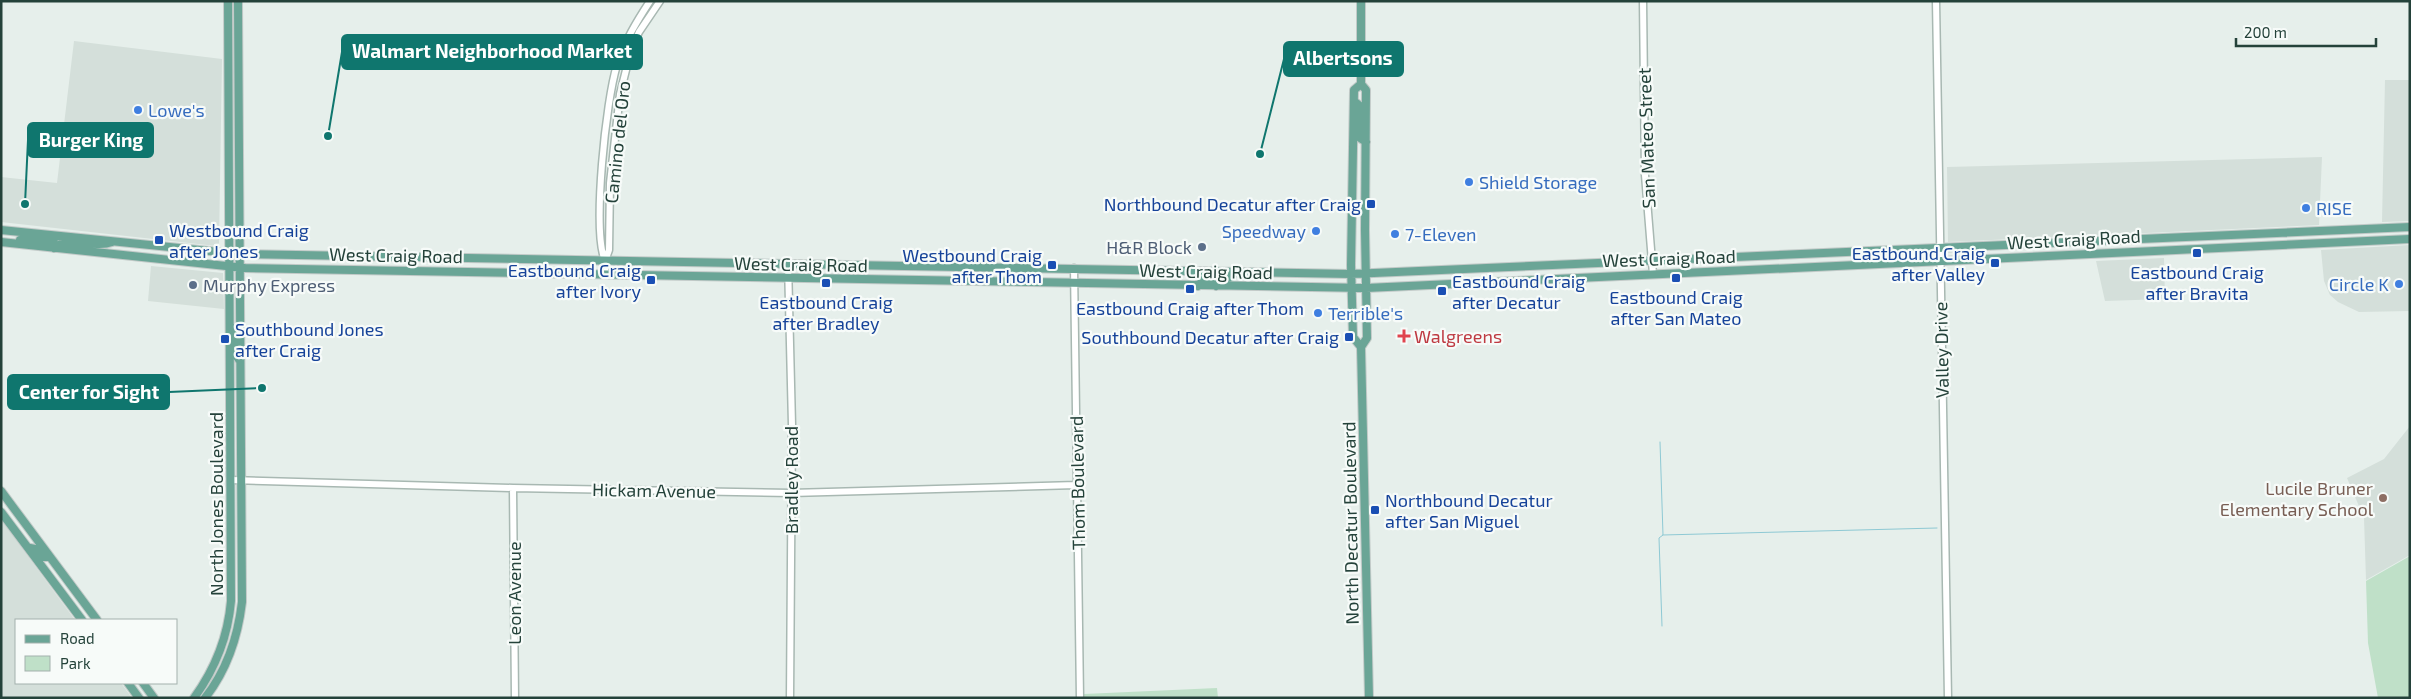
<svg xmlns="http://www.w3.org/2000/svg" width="2411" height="699" viewBox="0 0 2411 699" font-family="'Exo 2',sans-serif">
  <rect width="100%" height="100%" fill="#e6efeb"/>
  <path fill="#d4dfda" d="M74 41 222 59 219 243 216 246 1 222V177L57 183Z
    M2385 80H2410V221L2382 222Z
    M2322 157 2319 225 1948 242 1947 167Z
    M2410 245V311L2359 312 2338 302 2330 295 2324 281 2321 250Z
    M2164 258 2165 299 2105 301 2096 261Z
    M151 266 223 273 224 309 148 301Z
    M2410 426V555L2366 580 2364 518 2347 478 2384 459Z
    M1 520 75 620H16V683H121L132 698H1Z"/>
  <path fill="#bfe0c8" d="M2410 556V698H2378L2368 643 2366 581Z
    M1217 688 1218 698H1084V694Z"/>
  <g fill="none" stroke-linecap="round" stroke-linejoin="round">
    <path stroke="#8ec9d4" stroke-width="1" d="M1660 442 1663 535 1659 538 1662 626
      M1663 535 1937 528"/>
    <g stroke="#a8b8b2" stroke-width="9">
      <path id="minor" d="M1643 1 1645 175 1653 274
        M1936 1 1948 698
        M605 261C592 229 606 100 617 65 624 42 637 21 650 1
        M788 263 792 425 790 698
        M1074 268 1080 698
        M605 274V261L609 250 610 183 620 94 631 50 639 32 660 1
        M231 480 513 488 791 493 1076 485
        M513 488 515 698"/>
    </g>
    <g stroke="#c2cac8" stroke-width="10">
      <path id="major" d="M1361 1V84L1366 90 1365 230 1367 338 1361 347 1369 698
        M1354 101 1360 106V118L1363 123
        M1354 116 1360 125V138L1366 142
        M1 230 239 254 1351 274 2410 227
        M20 240 51 241 57 236
        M1 242 245 268 1366 288 2410 239
        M54 248C68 235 94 249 112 242
        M1198 286 1204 279 1214 277 1217 271
        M1216 286 1222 278 1232 277 1236 271
        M232 328 235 354 240 361
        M1361 347 1353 337 1351 265 1354 90 1361 84
        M1 491 97 620
        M1 512 82 620
        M30 548 35 549 43 557H49
        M128 683 139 698
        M143 683 154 698
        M194 698C215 669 228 636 231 601L228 1
        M205 698C227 670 238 636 242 602L238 1"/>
    </g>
    <use href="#minor" stroke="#fff" stroke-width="6"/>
    <use href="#major" stroke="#6aa596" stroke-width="8"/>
  </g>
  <g fill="#3f7fe0" stroke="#f7fbf9" stroke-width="2">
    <circle cx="138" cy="110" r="5"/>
    <circle cx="1469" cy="182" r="5"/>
    <circle cx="2306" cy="208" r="5"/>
    <circle cx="1316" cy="231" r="5"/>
    <circle cx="1395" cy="234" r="5"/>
    <circle cx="2399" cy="284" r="5"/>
    <circle cx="1318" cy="313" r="5"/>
  </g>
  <g fill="#1a4fb4" stroke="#f7fbf9" stroke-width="2">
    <rect x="1366" y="199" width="10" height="10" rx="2.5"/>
    <rect x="154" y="235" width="10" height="10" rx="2.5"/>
    <rect x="2192" y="248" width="10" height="10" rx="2.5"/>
    <rect x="1990" y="258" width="10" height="10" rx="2.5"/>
    <rect x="1047" y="260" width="10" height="10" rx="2.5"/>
    <rect x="1671" y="273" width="10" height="10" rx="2.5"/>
    <rect x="646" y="275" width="10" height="10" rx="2.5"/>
    <rect x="821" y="278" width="10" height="10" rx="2.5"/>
    <rect x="1185" y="284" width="10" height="10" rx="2.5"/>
    <rect x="1437" y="286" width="10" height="10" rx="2.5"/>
    <rect x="1344" y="332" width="10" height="10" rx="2.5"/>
    <rect x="220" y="334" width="10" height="10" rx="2.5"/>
    <rect x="1370" y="505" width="10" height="10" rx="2.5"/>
  </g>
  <g fill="#5c6f8a" stroke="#f7fbf9" stroke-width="2">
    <circle cx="1202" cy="247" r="5"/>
    <circle cx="193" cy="285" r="5"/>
  </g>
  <path fill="#e0444e" stroke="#f7fbf9" stroke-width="2" d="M1401.5 328.5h5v5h5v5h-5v5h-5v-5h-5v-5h5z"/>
  <circle fill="#8d6e63" stroke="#f7fbf9" stroke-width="2" cx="2383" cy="498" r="5"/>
  <g text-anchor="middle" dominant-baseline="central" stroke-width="4.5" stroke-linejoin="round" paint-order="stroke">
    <g font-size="18" fill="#366cbe" stroke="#f7fbf9" text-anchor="start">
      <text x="148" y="110">Lowe's</text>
      <text x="1479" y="182">Shield Storage</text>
      <text x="2316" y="208">RISE</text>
      <text x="1306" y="231" text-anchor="end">Speedway</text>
      <text x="1405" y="234">7-Eleven</text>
      <text x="2389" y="284" text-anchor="end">Circle K</text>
      <text x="1328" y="313">Terrible's</text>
    </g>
    <g font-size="18" fill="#24423a" stroke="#f7fbf9">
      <text transform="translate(1646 138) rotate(-92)">San Mateo Street</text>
      <text transform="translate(617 142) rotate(-84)">Camino del Oro</text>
      <text transform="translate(2074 239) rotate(-3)">West Craig Road</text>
      <text transform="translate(396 255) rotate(1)">West Craig Road</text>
      <text transform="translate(1669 258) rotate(-2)">West Craig Road</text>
      <text transform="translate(801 264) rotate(1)">West Craig Road</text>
      <text transform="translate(1206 271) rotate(1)">West Craig Road</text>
      <text transform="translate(1941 350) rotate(-91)">Valley Drive</text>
      <text transform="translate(791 480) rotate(-90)">Bradley Road</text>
      <text transform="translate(1077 483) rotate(-91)">Thom Boulevard</text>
      <text transform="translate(654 490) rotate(1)">Hickam Avenue</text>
      <text transform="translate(216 504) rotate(-90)">North Jones Boulevard</text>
      <text transform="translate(1350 523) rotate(-91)">North Decatur Boulevard</text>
      <text transform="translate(514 593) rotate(-90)">Leon Avenue</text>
    </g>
    <g font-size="18" fill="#164399" stroke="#f7fbf9" text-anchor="end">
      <text x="1361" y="204">Northbound Decatur after Craig</text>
      <text x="169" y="230" text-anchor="start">Westbound Craig<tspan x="169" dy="21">after Jones</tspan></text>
      <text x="1985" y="253">Eastbound Craig<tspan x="1985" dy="21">after Valley</tspan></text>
      <text x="1042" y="255">Westbound Craig<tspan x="1042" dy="21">after Thom</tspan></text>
      <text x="641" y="270">Eastbound Craig<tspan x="641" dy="21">after Ivory</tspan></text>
      <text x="2197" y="272" text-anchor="middle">Eastbound Craig<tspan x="2197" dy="21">after Bravita</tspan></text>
      <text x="1452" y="281" text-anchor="start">Eastbound Craig<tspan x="1452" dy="21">after Decatur</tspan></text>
      <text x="1676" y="297" text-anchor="middle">Eastbound Craig<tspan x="1676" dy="21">after San Mateo</tspan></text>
      <text x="826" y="302" text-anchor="middle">Eastbound Craig<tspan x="826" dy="21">after Bradley</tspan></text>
      <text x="1190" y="308" text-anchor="middle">Eastbound Craig after Thom</text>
      <text x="235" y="329" text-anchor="start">Southbound Jones<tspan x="235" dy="21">after Craig</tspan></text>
      <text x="1339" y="337">Southbound Decatur after Craig</text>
      <text x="1385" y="500" text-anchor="start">Northbound Decatur<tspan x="1385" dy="21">after San Miguel</tspan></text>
    </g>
    <g font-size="18" fill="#4e5e75" stroke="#f7fbf9" text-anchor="end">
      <text x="1192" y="247">H&amp;R Block</text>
      <text x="203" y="285" text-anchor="start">Murphy Express</text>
    </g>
    <g font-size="18" fill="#be3a42" stroke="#f7fbf9" text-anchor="start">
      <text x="1414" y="336">Walgreens</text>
    </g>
    <g font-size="18" fill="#785e54" stroke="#f7fbf9" text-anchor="end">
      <text x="2373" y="488">Lucile Bruner<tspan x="2373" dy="21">Elementary School</tspan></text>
    </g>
  </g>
  <path fill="none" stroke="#0f766e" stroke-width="2" d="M328 136L342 52M1260 154L1284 59M25 204L28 140M262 388L169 392"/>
  <g fill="#0f766e" stroke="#f7fbf9" stroke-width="2">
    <circle cx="328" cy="136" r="5"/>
    <circle cx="1260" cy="154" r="5"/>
    <circle cx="25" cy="204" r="5"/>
    <circle cx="262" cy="388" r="5"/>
  </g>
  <g fill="#0f766e" stroke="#0f766e" stroke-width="2">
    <rect x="342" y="35" width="300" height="34" rx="5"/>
    <rect x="1284" y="42" width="119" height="34" rx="5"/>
    <rect x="28" y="123" width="125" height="34" rx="5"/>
    <rect x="8" y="375" width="161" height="34" rx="5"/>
  </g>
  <g font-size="19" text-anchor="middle" font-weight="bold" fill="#fff">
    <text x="492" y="58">Walmart Neighborhood Market</text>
    <text x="1343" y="65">Albertsons</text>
    <text x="91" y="147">Burger King</text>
    <text x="89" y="399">Center for Sight</text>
  </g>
  <rect width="2411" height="699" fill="none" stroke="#24423a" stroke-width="5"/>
  <rect x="15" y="619" width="162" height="65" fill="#f7fbf9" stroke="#a3b1ad"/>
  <rect x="25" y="635" width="25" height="8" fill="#6aa596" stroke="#a3b1ad"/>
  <text x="60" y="644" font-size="15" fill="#24423a">Road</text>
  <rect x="25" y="656" width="25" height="15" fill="#bfe0c8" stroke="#a3b1ad"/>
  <text x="60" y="669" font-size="15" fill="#24423a">Park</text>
  <path d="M2236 38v8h140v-8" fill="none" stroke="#24423a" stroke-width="2.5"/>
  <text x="2244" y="38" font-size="15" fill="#24423a" stroke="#f7fbf9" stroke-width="4" paint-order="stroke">200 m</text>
</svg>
